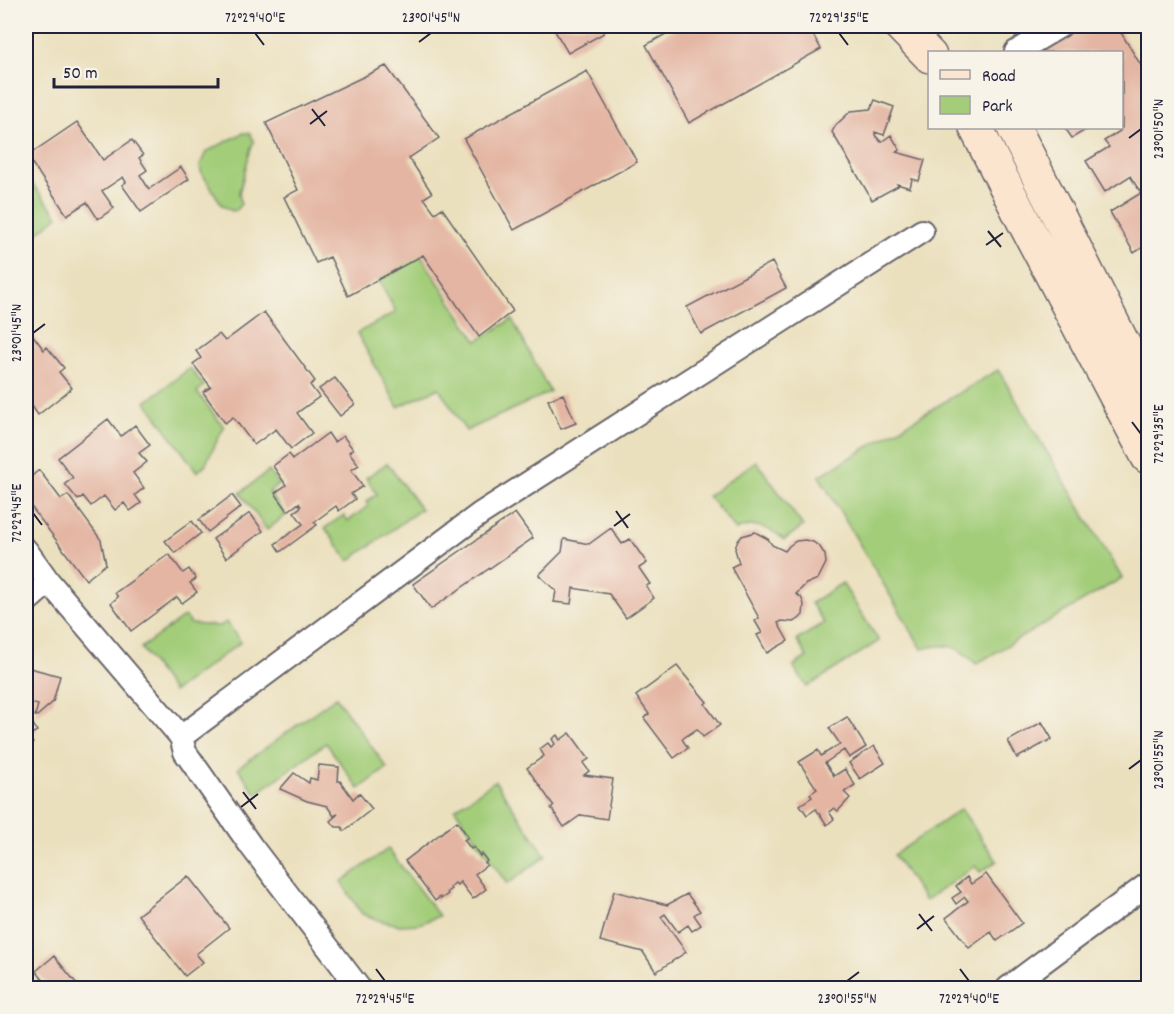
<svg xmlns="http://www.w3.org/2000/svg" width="1174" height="1014" viewBox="0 0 1174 1014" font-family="Dekko,sans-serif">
  <rect width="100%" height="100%" fill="#f7f3e8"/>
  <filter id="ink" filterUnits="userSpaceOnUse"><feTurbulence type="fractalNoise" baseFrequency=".0167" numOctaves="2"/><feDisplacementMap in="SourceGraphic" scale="12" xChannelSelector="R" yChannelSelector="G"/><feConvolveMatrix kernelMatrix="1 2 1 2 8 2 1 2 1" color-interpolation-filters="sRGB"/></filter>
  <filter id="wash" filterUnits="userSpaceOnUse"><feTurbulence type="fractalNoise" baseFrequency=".008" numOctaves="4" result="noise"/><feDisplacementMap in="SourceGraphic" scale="24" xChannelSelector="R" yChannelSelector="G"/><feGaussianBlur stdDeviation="1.35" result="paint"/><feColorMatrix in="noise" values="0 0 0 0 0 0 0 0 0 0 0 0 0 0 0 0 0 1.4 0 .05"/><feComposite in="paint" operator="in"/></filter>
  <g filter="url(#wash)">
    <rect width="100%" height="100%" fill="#ebe0be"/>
    <path fill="#a3cd79" stroke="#62785a" stroke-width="1.5" d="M243 133H250L254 142 251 148 239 193 241 204 236 210 232 211 222 205 201 172 200 165 206 152Z
      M26 176 58 216 26 243Z
      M420 255 477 341 512 319 550 392 466 431 439 388 398 407 357 333 396 312 378 279Z
      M190 368 204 386 197 392 224 427 205 465 197 472 146 402Z
      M998 370 1122 578 976 664C957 645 948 642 922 649L819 476Z
      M756 461 803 526 784 540C771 527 753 522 736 530L708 496Z
      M387 463 421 509 349 561 325 528 344 515 348 521 368 506 366 502 377 494 366 478Z
      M269 471 279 484 269 492 286 515 267 530 240 493Z
      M842 583 879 641 807 687 793 666 807 657 797 640 824 623 811 603Z
      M185 616 191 624 220 626 226 622 241 642 173 692 141 648Z
      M336 697 387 768 359 789 326 743 256 794 238 768Z
      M495 781 546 856 507 884 455 809Z
      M961 809 997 861 980 872 975 866 925 901 894 855Z
      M388 849 439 916 419 924 400 925 381 921 362 914 341 882Z"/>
    <g id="blocks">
      <path fill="#e4b5a3" d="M552 26H610L602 30 604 33 568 53Z
        M680 26H808L821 49 689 123 646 45Z
        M1077 26H1117L1148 77V244L1134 253 1110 212 1141 193 1130 176 1105 192 1086 161 1109 147 1104 141 1120 131 1118 128H1122V52H1033Z
        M386 66 439 138 409 158 432 193 424 198 435 213 442 208 513 311 479 337 423 255 348 296 330 257 316 263 284 197 298 190 266 123Z
        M587 71 637 162 514 230 464 139Z
        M875 100 894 107 884 135 875 132V135L881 142 891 135 900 150 896 152 925 160 919 181 912 179 910 188 897 184 898 186 872 200 832 132 836 125 851 111 871 109Z
        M77 122 103 160 132 140 143 155 139 158 147 170 140 175 149 189 181 167 189 179 141 212 122 185 126 182 123 177 102 191 114 208 98 219 87 202 67 215 27 156Z
        M1065 128H1089L1072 138Z
        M772 262 786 288 701 334 687 307Z
        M264 312 315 381 310 385 319 397 297 413 312 433 291 449 276 429 254 445 233 417 225 423 203 392 211 387 193 364 201 358 196 351 219 334 225 341Z
        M32 334 44 350 47 347 64 368 59 372 72 388 38 415 32 406 26 411V340Z
        M335 378 355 404 340 416 319 389Z
        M563 394 576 423 561 429 548 400Z
        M108 419 121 436 135 425 150 445 139 453 147 462 133 473 144 488 135 495 141 503 130 511 124 503 115 510 104 496 91 506 83 496 78 500 65 484 73 478 58 458Z
        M328 433 334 442 343 436 353 449 349 452 359 465 351 470 363 486 351 494 355 499 339 511 336 506 314 522 317 525 280 552 275 544 303 524 294 512 301 507 299 503 288 511 275 493 286 485 273 466 289 454 293 459Z
        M39 470 61 499 68 495 101 540 106 564 86 580 26 500V481Z
        M232 495 241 507 208 532 199 520Z
        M250 513 263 531 226 558 213 539Z
        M515 513 533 538 431 609 413 584Z
        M192 521 201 533 175 553 165 541Z
        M611 528 622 544 630 539 647 563 639 568 650 584 646 586 654 598 626 618 609 594 573 588 571 604 554 602 556 591 539 575 562 552 564 539 589 544Z
        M755 532 768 539 772 545 785 551 789 546 796 541 805 540 813 542 820 547 825 555 826 563 818 579 806 584 796 594 801 597 804 604 803 615 799 619 793 622 782 621 778 623 788 641 767 653 757 635 762 633 755 621 759 618 731 567 739 563 735 549 737 542 742 536Z
        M169 554 183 573 189 569 196 579 190 583 197 592 182 603 177 597 131 631 111 603 118 597 115 593Z
        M677 666 707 702 705 704 720 725 703 737 697 729 682 739 688 748 674 758 644 718 649 714 636 696Z
        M26 667 60 676 53 702 37 716H35L38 705 26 702Z
        M26 712 37 731 28 736 33 743 26 747Z
        M847 717 866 747 849 758 844 750 825 763 834 776 845 769 855 785 844 792 850 798 838 811 834 808 829 812 834 819 827 825 816 809 807 815 800 805 812 797 810 794 817 789 799 762 818 750 821 756 840 744 829 728Z
        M1042 722 1052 739 1017 758 1008 741Z
        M570 733 589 759 583 763 589 771 584 775 613 779 607 819 581 815 564 827 551 808 554 806 527 768 544 756 540 749 548 743 551 747 555 744 552 739 557 735 560 740Z
        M874 746 885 763 860 779 849 763Z
        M319 765 339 767 338 781H340L353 799 359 793 372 809 344 831 342 827H336L330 821 338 814 334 816 327 806 307 801 280 789 294 773 309 783 310 778 317 780Z
        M457 821 468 837 464 840 471 849 474 847 480 856 482 854 487 861 485 863 487 865 475 874 486 889 473 899 460 882 457 885 455 883 450 887 451 889 447 892 448 894 441 899 440 897 435 901 405 861Z
        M986 874 1022 923 997 941 991 932 969 948 946 918 968 901 965 897 956 904 952 898 961 892 956 886 967 877 971 884Z
        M188 876 229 928 196 954 203 962 185 976 138 915Z
        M614 891 667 905 687 894 700 911 694 915 701 925 692 931 688 925 678 932 665 914 661 917 686 952 656 972 643 952 600 941Z
        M54 956 77 984 71 988H50L36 971Z"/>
    </g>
  </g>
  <g filter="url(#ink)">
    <use href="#blocks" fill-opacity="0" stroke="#686469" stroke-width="1.5"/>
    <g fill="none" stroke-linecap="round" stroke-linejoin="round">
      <g stroke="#686469" stroke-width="26">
        <path id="street" d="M1016 52 1060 26
          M26 550 49 582 26 602
          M49 582 181 737 185 752 251 846 359 988
          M181 737 480 514 922 231
          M1008 988 1148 884"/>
      </g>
      <g stroke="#686469" stroke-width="36">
        <path id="secondary" d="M901 26 930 56
          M976 128 1024 222 1148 457
          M1014 128 1148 393"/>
      </g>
      <use href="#street" stroke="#fff" stroke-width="22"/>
      <use href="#secondary" stroke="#fce5cf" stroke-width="33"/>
    </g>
  </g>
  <path fill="none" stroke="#22223b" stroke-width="2" d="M255 33 264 45M839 33 848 45M419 42 431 33M312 109 325 126M310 124 327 111M1129 138 1141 129M988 231 1001 247M986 245 1003 233M33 333 45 324M1132 422 1141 434M616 511 628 528M33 513 42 525M614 526 630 514M1129 769 1141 760M243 792 256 809M241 807 258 794M919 914 932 931M917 929 934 916M376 969 385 981M960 969 969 981M847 981 859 972"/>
  <rect width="1174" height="1014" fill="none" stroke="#f7f3e8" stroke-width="66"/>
  <rect x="928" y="51" width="195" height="78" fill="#f7f3e8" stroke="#a29fa3" stroke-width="1.5"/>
  <rect x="940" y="70" width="30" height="9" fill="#fce5cf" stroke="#a29fa3" stroke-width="1.5"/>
  <text x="982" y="81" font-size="18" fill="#22223b">Road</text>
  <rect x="940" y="96" width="30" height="18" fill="#a3cd79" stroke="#a29fa3" stroke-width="1.5"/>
  <text x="982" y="111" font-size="18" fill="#22223b">Park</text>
  <path d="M54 78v9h164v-9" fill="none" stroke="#22223b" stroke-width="3"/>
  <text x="63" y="78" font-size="18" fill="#22223b" stroke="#f7f3e8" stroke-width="4.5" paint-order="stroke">50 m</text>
  <rect x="33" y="33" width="1108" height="948" fill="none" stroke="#22223b" stroke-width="2"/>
  <g font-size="15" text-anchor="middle" fill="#22223b">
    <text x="255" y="22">72°29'40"E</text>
    <text x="431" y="22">23°01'45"N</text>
    <text x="839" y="22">72°29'35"E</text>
    <text transform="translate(1158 129) rotate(-90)" y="5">23°01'50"N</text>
    <text transform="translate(16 333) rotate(-90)" y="5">23°01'45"N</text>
    <text transform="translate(1158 434) rotate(-90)" y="5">72°29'35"E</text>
    <text transform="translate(16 513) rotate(-90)" y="5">72°29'45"E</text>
    <text transform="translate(1158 760) rotate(-90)" y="5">23°01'55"N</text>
    <text x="385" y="1003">72°29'45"E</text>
    <text x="847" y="1003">23°01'55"N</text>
    <text x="969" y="1003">72°29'40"E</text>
  </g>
</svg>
